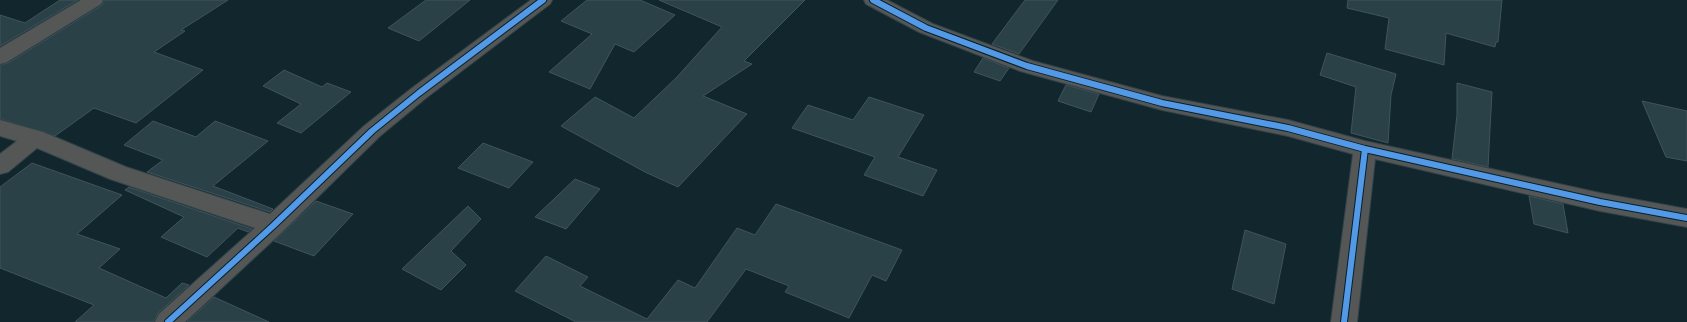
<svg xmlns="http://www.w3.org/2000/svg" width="1687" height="322" viewBox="0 0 1687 322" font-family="Helvetica,sans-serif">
  <rect width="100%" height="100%" fill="#12262e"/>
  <path fill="#2b4148" stroke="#40545a" d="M60 0H78L0 46V15L25 23Z
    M104 0H228L181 30 185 31 154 52 203 70 136 123 94 108 55 136 0 119V65L8 63 102 5Z
    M426 0H470L419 41 388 28Z
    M587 0H640L675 15 634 52 615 44 590 89 549 72 592 34 561 21Z
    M659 0H805L744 61 752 64 703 96 747 114 678 187 645 172 561 126 595 97 634 118 676 78 722 27Z
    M1025 0H1058L1019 54 992 44Z
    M1348 0H1502L1498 42H1496L1495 47 1446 33 1444 65 1385 49 1389 18 1347 8Z
    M1327 53 1396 74 1391 95 1388 143 1351 133 1356 87 1320 75Z
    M983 58 1009 68 1000 81 974 72Z
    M284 70 322 87 327 83 351 92 301 133 277 123 301 104 263 86Z
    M1457 83 1492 92 1488 167 1452 159 1457 115Z
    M1066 85 1099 94 1091 112 1058 101Z
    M869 97 924 115 898 157 937 170 923 196 864 175 875 157 792 128 808 105 853 120Z
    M1642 101 1687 111V161L1666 157Z
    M153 121 196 137 215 121 268 141 213 186 273 209 270 212 147 172 163 160 124 145Z
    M483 143 533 162 509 188 458 168Z
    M32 163 122 195 77 234 120 249 99 268 166 298 182 283 189 285 158 313 154 322H75L94 305 0 268V187Z
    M575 179 600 189 566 229 535 217Z
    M129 187 252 229 248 232 238 228 207 257 161 237 184 217 125 190Z
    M1529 196 1563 204 1568 233 1534 224Z
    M316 201 353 214 314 256 274 241Z
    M776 204 902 250 886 281 872 275 849 318 785 292 789 286 746 269 707 322H576L515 291 546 256 588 277 580 286 647 319 678 280 695 288 737 228 755 235Z
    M468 206 481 219 451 251 466 265 441 290 402 269Z
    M1245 230 1286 244 1274 304 1232 289Z
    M214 297 269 322H187Z"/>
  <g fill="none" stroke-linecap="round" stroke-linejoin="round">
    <g stroke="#31434a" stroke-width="2">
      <path id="minor" d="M81 0H103L101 4 7 62 0 64V48Z
        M531 0H552L550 4 426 98 380 136 282 232 185 322H155L159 314 255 228 110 179 37 148 8 172 0 174V154L17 141 0 136V120L43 132 126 167 270 214 364 126 412 88Z
        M864 0H887L933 24 1033 61 1162 96 1288 120 1365 141 1600 193 1687 209V227L1600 211 1375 159 1357 322H1331L1353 154 1288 136 1162 110 1020 71 919 32 866 4Z"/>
    </g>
    <use href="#minor" fill="#545755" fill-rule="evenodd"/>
    <g stroke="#002131" stroke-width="8">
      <path id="cycleway" d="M873 0 926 28 1027 66 1162 103 1288 128 1365 149
        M168 322 274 225 372 131 419 93 543 0
        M1344 322 1365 149 1600 202 1687 218"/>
    </g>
    <use href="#cycleway" stroke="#5399e6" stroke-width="6"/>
  </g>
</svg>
